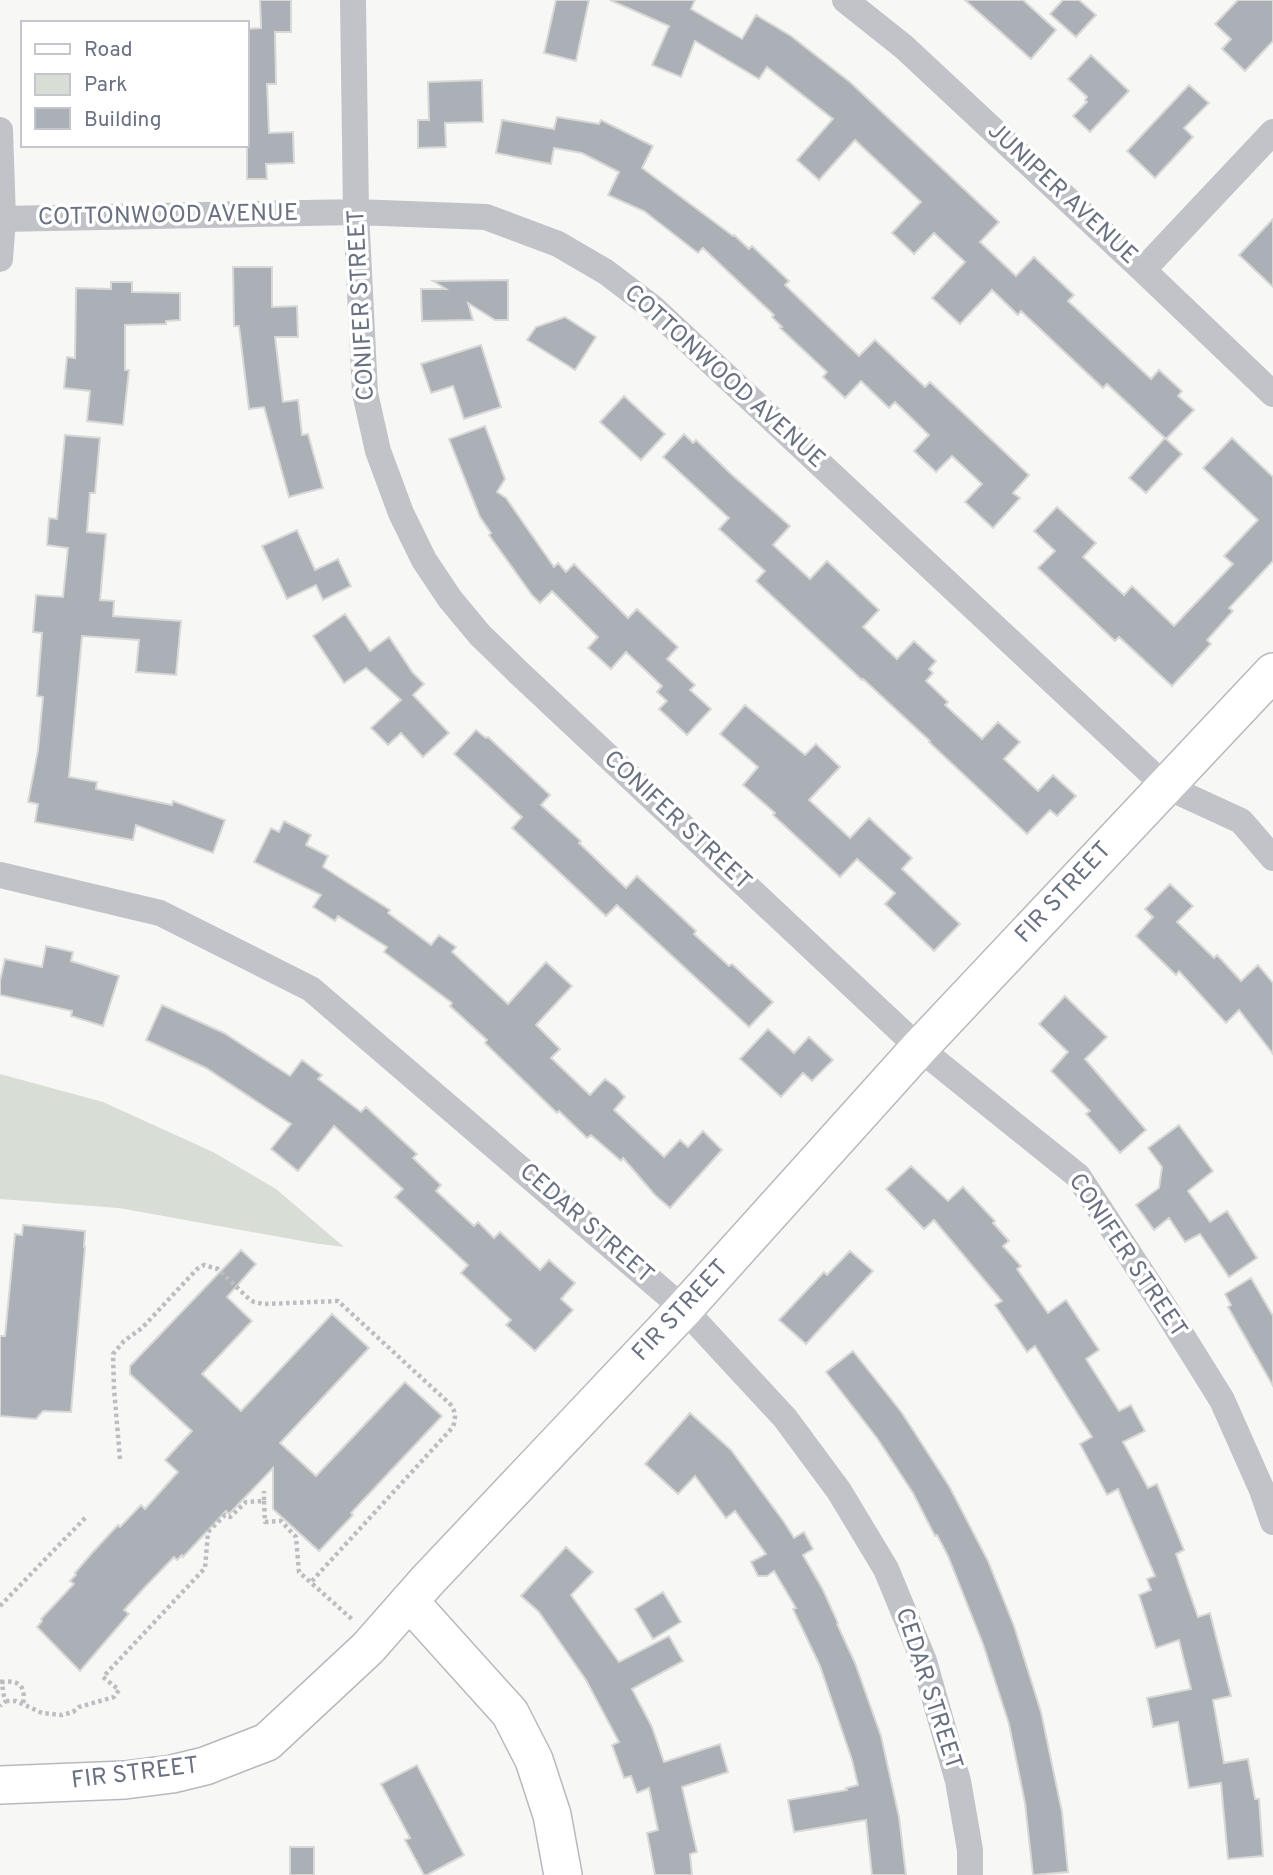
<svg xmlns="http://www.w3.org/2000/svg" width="1273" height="1875" viewBox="0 0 1273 1875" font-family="Overpass,sans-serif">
  <rect width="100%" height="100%" fill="#f7f7f5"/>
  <path fill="#d8ddd6" d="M0 1074 103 1102 213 1152 276 1189 344 1247 313 1243 119 1208 0 1199Z"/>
  <path fill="#abafb6" stroke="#d8d9d7" stroke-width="2" d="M260 0H291V32H275L276 84H267L269 133 293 132 294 163 266 164 267 179H247V29L261 28Z
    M556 0H589L576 61 544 53Z
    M610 0H695L691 9 742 39 756 15 791 36 851 83 999 222 980 242 1016 276 1034 257 1074 295 1068 301 1151 379 1159 370 1182 391 1178 396 1194 410 1166 439 1107 384 1103 388 1021 311 1018 315 992 290 960 324 932 298 965 262 934 233 914 254 892 233 921 202 855 140 819 180 797 160 833 119 767 67 759 79 695 41 681 77 652 65 669 26Z
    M965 0H1023L1056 30 1031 59Z
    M1063 0H1079L1096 15 1076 37 1050 14Z
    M1238 0H1273V41L1245 71 1222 49 1231 39 1215 24Z
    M1091 55 1129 91 1090 132 1073 116 1087 102 1085 100 1087 97 1068 79Z
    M482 80 483 122 445 123 446 147 418 148V120H429L428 82Z
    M1189 85 1209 103 1184 128 1193 137 1155 178 1127 151Z
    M557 117 599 124 601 120 653 146 642 168 733 236 734 235 749 249 752 246 789 281 785 285 859 356 875 340 925 387 930 382 1029 475 1013 493 1020 498 993 528 965 502 982 484 952 456 936 472 914 451 929 435 895 402 889 408 861 381 845 398 823 377 827 372 780 328 782 327 772 317 774 315 703 248 698 253 644 211 608 195 619 172 582 153 554 148 551 164 496 153 502 120 554 129Z
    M1273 219V287L1239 255Z
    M233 267H272V307L297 306 298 337H275L283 402 298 400 302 435 308 434 323 488 289 497 264 407 249 409 239 326H234Z
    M508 280V320H495L468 303 473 320 422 321 421 289H446L433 281Z
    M111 282H132V292L180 293V320L166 321V324L125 325V370H129L123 425 87 421 90 391 64 388 67 357 75 358 76 288 111 289Z
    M565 317 596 337 575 370 527 340 536 327Z
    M481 345 501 407 464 419 453 386 431 393 421 364Z
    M624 396 665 434 641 460 600 422Z
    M485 426 505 479 497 492 506 498 554 567 558 563 566 572 574 564 628 618 637 609 678 647 667 659 695 685 690 690 711 709 687 735 659 709 667 701 657 692 662 686 626 652 611 669 588 648 598 637 552 591 540 603 532 595 489 535 491 533 480 517 449 439Z
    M684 434 693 443 696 440 731 474 790 526 773 545 810 579 827 561 879 610 863 627 897 659 914 641 936 661 929 669 933 673 926 681 948 702 945 705 982 739 998 722 1020 742 1004 759 1038 791 1053 775 1076 796 1057 816 1050 810 1027 834 929 742 930 741 863 679 862 680 756 581 765 571 719 529 729 518 663 457Z
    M65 435 100 438 95 493H90L87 532 106 534 100 600 114 601 113 616 181 621 176 675 136 672 139 640 82 636 69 777 97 782 96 789 172 805 173 801 225 820 213 853 136 825 133 840 35 822 38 804 28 802 38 750 43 697 37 696 42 633 33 632 36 595 63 597 68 548 47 545 49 518 57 519Z
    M1165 438 1182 454 1146 493 1129 478Z
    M1232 438 1273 477V561L1229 608 1233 611 1207 640 1211 644 1172 686 1119 637 1115 641 1038 568 1055 551 1034 531 1057 507 1096 543 1083 557 1124 595 1132 586 1174 626 1233 564 1224 556 1258 520 1203 468Z
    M297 530 315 570 338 559 351 586 323 600 316 585 287 599 262 546Z
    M345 614 370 651 389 637 413 673 424 684 413 695 449 733 423 757 401 733 388 745 371 728 401 700 366 668 344 683 313 636Z
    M745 705 805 755 816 744 840 767 809 800 850 838 869 818 912 858 902 869 960 924 934 951 885 904 895 893 857 859 840 877 773 815 775 813 743 785 758 767 720 734Z
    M476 730 486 738 488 737 550 795 541 805 581 841 579 843 626 888 637 876 696 931 694 934 729 966 732 964 773 1002 749 1027 617 905 606 916 512 828 522 817 454 754Z
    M284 821 311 835 306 845 328 856 323 867 390 910 388 913 431 945 439 935 456 947 452 952 508 1004 546 962 572 986 536 1025 560 1049 551 1058 590 1095 605 1079 616 1087 625 1097 614 1110 664 1157 680 1140 688 1147 703 1131 722 1150 670 1208 655 1195 623 1158 621 1161 591 1135 587 1138 559 1111 557 1113 485 1043 487 1040 450 1006 452 1003 384 952 387 947 338 916 335 921 313 907 321 895 254 862 271 828 279 832Z
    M1170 884 1193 906 1177 922 1214 958 1217 955 1241 981 1258 965 1273 983V1054L1239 1010 1226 1023 1179 971 1176 975 1136 936 1153 917 1145 909Z
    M46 946 73 952 71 961 119 976 103 1026 71 1016 72 1011 0 995V981L5 959 42 967Z
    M1065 996 1107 1037 1085 1059 1146 1130 1120 1153 1086 1114 1090 1111 1051 1071 1068 1052 1039 1024Z
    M162 1005 224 1033 290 1076 302 1060 322 1075 318 1079 361 1112 366 1107 417 1154 413 1158 441 1185 436 1191 474 1226 478 1222 494 1238 500 1232 540 1270 549 1260 575 1283 561 1299 573 1310 535 1351 506 1325 511 1320 461 1273 468 1265 395 1197 403 1189 334 1126 298 1171 271 1149 291 1124 206 1068 146 1040Z
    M768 1029 794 1053 809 1037 833 1060 812 1081 803 1073 781 1097 740 1059Z
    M1179 1125 1213 1171 1188 1191 1210 1222 1227 1211 1257 1258 1229 1277 1200 1234 1185 1242 1169 1218 1154 1230 1136 1205 1159 1188 1162 1167 1148 1148Z
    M911 1166 948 1201 963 1187 995 1221 993 1223 1009 1241 1003 1246 1021 1266 1017 1269 1048 1313 1066 1300 1099 1350 1086 1359 1119 1411 1131 1405 1145 1431 1123 1442 1148 1488 1157 1484 1184 1550 1176 1554 1198 1617 1210 1613 1231 1696 1213 1700 1224 1763 1248 1759 1255 1799H1259L1263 1856 1228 1859 1221 1783 1189 1788 1178 1722 1153 1727 1147 1698 1191 1689 1179 1640 1156 1648 1139 1595 1151 1590 1147 1579 1155 1576 1118 1489 1107 1495 1080 1444 1092 1437 1035 1346 1027 1352 995 1305 1002 1301 934 1220 924 1229 886 1189Z
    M23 1225 85 1231 84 1247H85L71 1412 43 1411 36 1419 0 1416V1336H5L15 1234 22 1235Z
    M241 1250 256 1264 227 1297 252 1321 202 1374 241 1411 332 1314 369 1348 280 1443 316 1476 405 1382 442 1416 351 1513 353 1515 319 1551 273 1509V1468L229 1514 226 1511 183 1557 182 1555 177 1560 174 1557 146 1586 124 1610 129 1614 80 1671 37 1627 42 1621 41 1619 74 1584 70 1581 76 1575 75 1573 92 1553 118 1525 120 1527 141 1505 145 1509 178 1472 165 1460 192 1431 130 1374V1366Z
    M850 1251 873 1271 806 1344 779 1320 824 1272 827 1275Z
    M1251 1278 1273 1316V1386L1228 1307 1231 1305 1225 1294Z
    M853 1351 902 1413 949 1486 988 1561 1014 1626 1041 1712 1062 1812 1068 1872 1033 1875 1025 1803 1009 1724 983 1644 948 1556 937 1535 935 1536 913 1493 877 1438 826 1372Z
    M690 1413 731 1450 784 1522 794 1538 804 1532 813 1549 803 1555 823 1590 838 1623 837 1624 855 1663 881 1736 899 1817 906 1875H872L866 1820 794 1832 788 1800 847 1790 846 1788 858 1785 852 1760 820 1666 793 1609 796 1608 774 1571 767 1576H758L751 1562 766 1554 735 1511 726 1518 695 1476 678 1494 645 1464Z
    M566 1547 593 1572 571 1595 619 1662 669 1636 683 1661 632 1689 652 1727 664 1762 720 1744 728 1772 682 1787 697 1852 690 1854 692 1875H655L647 1833 658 1830 649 1788 637 1793 631 1776 624 1778 612 1745 619 1742 586 1680 539 1612 521 1596Z
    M663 1592 681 1622 653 1639 635 1609Z
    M417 1765 464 1855 427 1875H424L405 1840 410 1838 381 1784Z
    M290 1847H314V1875H290Z"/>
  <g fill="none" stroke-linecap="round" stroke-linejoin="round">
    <g stroke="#b6b9be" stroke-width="40">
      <path id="secondary" d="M409 1601 510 1713 534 1760 552 1815 563 1875
        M0 1785 125 1780 172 1774 205 1766 267 1742 368 1648 427 1581 684 1309 919 1048 1273 672"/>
    </g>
    <path stroke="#bbbdc0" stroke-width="4.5" stroke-dasharray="3.5 3.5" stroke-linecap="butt" d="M120 1459 114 1389 113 1354 124 1341 142 1328 197 1269 204 1265 218 1269 249 1299 254 1302 264 1304 338 1301 450 1404C456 1412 456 1417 453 1427L311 1582
      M264 1501 265 1522 281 1521 296 1537 299 1572 354 1621
      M0 1606 86 1517
      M0 1680C4 1687 2 1694 6 1701L0 1706
      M1 1682C19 1680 26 1685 23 1704
      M6 1701H16L42 1713 62 1715 73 1712 79 1707 114 1697 119 1690 103 1677 205 1568 208 1532 225 1515 230 1517 246 1502 264 1501V1491"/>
    <path stroke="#c1c3c8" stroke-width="26" d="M353 0 356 212 365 393 378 451 401 513 424 560 450 599 480 635 517 671 919 1048 1078 1176 1164 1307 1222 1400 1262 1490 1273 1522
      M845 0 904 47 1143 270 1273 394
      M0 130 3 219 0 259
      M0 219 356 212 486 217 558 244 606 272 652 307 1165 786 1241 821 1273 858
      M1143 270 1273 132
      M0 875 160 913 311 989 684 1309 785 1418 839 1491 886 1569 924 1661 958 1781 970 1850V1875"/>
    <use href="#secondary" stroke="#fff" stroke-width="37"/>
  </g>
  <g text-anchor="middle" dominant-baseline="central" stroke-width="7" stroke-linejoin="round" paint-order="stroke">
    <g font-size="24" fill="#6a7282" stroke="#fff">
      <text transform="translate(1062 194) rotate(43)">JUNIPER AVENUE</text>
      <text transform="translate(168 216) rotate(-1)">COTTONWOOD AVENUE</text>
      <text transform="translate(362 305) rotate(-93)">CONIFER STREET</text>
      <text transform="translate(724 377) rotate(42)">COTTONWOOD AVENUE</text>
      <text transform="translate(677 821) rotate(43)">CONIFER STREET</text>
      <text transform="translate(1064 893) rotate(-47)">FIR STREET</text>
      <text transform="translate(586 1224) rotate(41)">CEDAR STREET</text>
      <text transform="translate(1127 1256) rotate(56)">CONIFER STREET</text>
      <text transform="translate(681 1311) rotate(-47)">FIR STREET</text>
      <text transform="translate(928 1689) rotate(72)">CEDAR STREET</text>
      <text transform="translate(135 1774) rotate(-7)">FIR STREET</text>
    </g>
  </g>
  <rect x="21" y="21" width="228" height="126" fill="#ffffff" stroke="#c3c7cd" stroke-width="2"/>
  <rect x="35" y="44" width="35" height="10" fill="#ffffff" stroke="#c3c7cd" stroke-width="2"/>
  <text x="84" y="56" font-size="21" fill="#6a7282">Road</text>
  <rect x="35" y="74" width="35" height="21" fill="#d8ddd6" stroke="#c3c7cd" stroke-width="2"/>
  <text x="84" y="91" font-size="21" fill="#6a7282">Park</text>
  <rect x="35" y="108" width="35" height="21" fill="#abafb6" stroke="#c3c7cd" stroke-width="2"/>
  <text x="84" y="126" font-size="21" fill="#6a7282">Building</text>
</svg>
